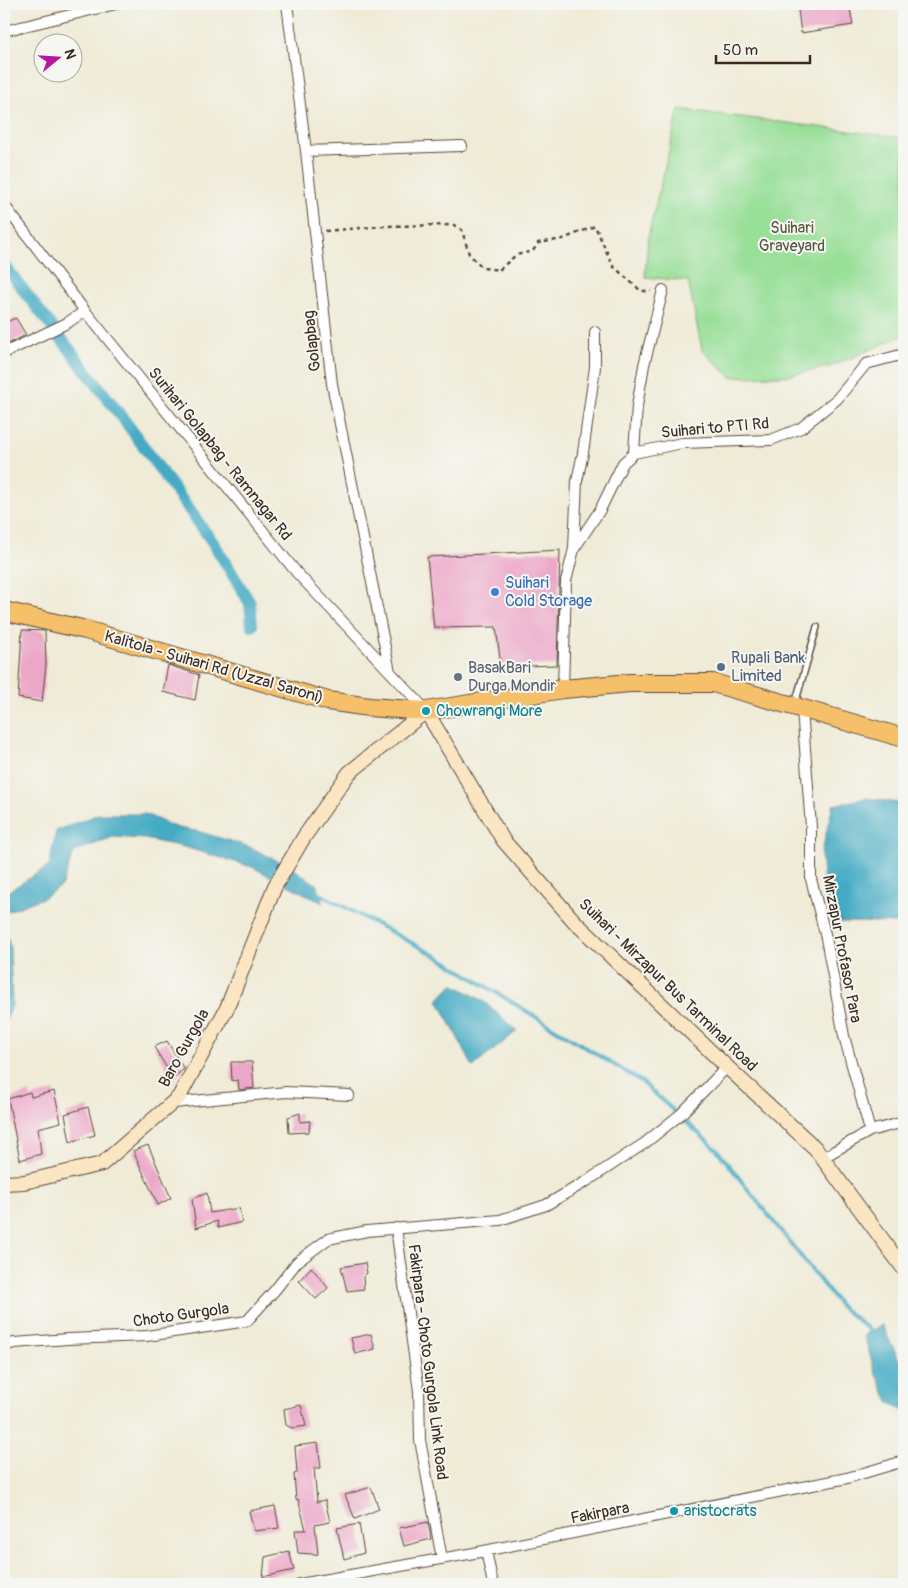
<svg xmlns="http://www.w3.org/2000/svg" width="908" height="1588" viewBox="0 0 908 1588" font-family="Pangolin,sans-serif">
  <rect width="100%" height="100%" fill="#f6f6f2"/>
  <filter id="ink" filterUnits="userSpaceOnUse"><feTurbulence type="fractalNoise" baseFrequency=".02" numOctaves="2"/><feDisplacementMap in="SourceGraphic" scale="10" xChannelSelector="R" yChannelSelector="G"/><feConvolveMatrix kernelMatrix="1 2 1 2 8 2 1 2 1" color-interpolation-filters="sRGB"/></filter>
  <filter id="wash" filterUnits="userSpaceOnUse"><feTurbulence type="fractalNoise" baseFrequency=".0096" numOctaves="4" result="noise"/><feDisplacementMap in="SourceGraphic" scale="20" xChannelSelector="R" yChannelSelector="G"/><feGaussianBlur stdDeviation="1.12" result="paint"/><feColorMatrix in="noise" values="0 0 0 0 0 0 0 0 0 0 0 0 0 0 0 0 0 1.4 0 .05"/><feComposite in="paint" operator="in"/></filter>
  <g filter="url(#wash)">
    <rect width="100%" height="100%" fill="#efebd7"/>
    <path fill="#98df98" stroke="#6a845b" d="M679 109 904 138V335L832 366 785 376 731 377 702 350 688 281 645 277 648 237Z"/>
    <path fill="#45abc5" stroke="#406a72" d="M867 798 904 804V923L840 922 826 902 821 855 833 805Z
      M99 814H145L178 828 197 831 250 847 292 868 316 884 323 903 252 867 184 847 145 839 113 837 74 852 62 885 45 897 4 913V894L49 866 56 831Z
      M4 923 10 947 12 1005 4 1025Z
      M453 984 482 1000 517 1031 473 1067 438 1000Z
      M882 1325 903 1368H904V1410L890 1403 876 1375 864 1335Z"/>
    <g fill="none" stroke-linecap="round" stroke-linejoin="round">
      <path stroke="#45abc5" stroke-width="4" d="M320 894 440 958 642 1082 717 1150 840 1306 873 1333"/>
      <path stroke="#45abc5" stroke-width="12" d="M4 265 125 421 214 544 250 603 252 626"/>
    </g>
    <g id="blocks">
      <path fill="#eca7c8" d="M806 4H849L853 25 801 33 798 10 807 9Z
        M16 318 26 335 4 346V323Z
        M560 550 557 665 501 667 496 627 434 628 427 557Z
        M22 630 45 631 46 665 42 702 18 698Z
        M168 665 199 675 195 700 163 692Z
        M167 1041 184 1069 173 1078 154 1047Z
        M231 1062H252L254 1088 239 1090 238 1080 232 1081Z
        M54 1091 61 1122 38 1128 41 1154 20 1160 8 1099 30 1092 31 1097Z
        M88 1107 95 1135 70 1142 65 1114Z
        M300 1113V1122L310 1121 309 1132 289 1133 288 1117Z
        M148 1145 171 1198 158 1205 133 1151Z
        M207 1193 210 1213 239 1208 242 1222 218 1228 217 1221 196 1228 192 1199Z
        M365 1263 367 1273 363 1277 364 1289 347 1291 341 1267Z
        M311 1267 328 1288 316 1299 299 1281Z
        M371 1334 375 1349 355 1354 351 1338Z
        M301 1405 306 1426 292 1428 286 1425 284 1409Z
        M318 1443 321 1468H314L317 1502 325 1500 330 1522 315 1525 318 1554 313 1555 312 1554 298 1553 295 1530H306L298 1499 296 1500 294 1474 297 1473 295 1446Z
        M371 1487 379 1509 355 1519 345 1495Z
        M275 1506 279 1528 254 1531 249 1511Z
        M428 1522 431 1539 404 1546 399 1528Z
        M359 1524 364 1553 344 1559 337 1528Z
        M289 1551 294 1570 263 1577 265 1557Z"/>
    </g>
  </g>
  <g filter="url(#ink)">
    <use href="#blocks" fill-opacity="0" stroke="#56473a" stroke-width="1"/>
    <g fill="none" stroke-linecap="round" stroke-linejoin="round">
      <g stroke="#56473a" stroke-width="8">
        <path id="lane" d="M795 704 817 627"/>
      </g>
      <g stroke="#56473a" stroke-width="12">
        <path id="street" d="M287 4 306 151 332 384 390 672
          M4 31 116 4
          M306 151 462 146
          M4 205 85 311 297 573 426 710
          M4 353 67 323 85 311
          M634 453 637 406 644 365 663 290
          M574 548 577 481 583 453 595 367V332
          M563 689 566 581 574 549 600 510 623 463 634 453 682 443 771 440 801 428 837 399 866 364 904 354
          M802 709 811 827V879L826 938 844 1036 870 1131 822 1158
          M173 1103 286 1092 349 1095
          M870 1131 904 1122
          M396 1228 419 1391 420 1440 442 1559
          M4 1346 14 1343 68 1339 147 1336 247 1321 275 1290 297 1262 328 1239 367 1231 500 1220 546 1205 587 1181 645 1143 681 1114 727 1067
          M486 1551 493 1584
          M300 1584 474 1553 847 1478 904 1461"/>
      </g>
      <g stroke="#56473a" stroke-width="16">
        <path id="secondary" d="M4 1183 24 1182 102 1164 179 1097 227 1008 275 886 304 837 349 773 426 711 503 840 575 922 727 1067 815 1148 904 1269"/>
      </g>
      <g stroke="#56473a" stroke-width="20">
        <path id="highway" d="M4 611 86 630 328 701 369 707 426 711 563 689 630 683H713L904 738"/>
      </g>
      <path stroke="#56473a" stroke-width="2.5" stroke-dasharray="4 4" stroke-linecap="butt" d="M325 231 384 226 454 225 462 230 469 254 483 268 499 270 516 255 533 251 538 243 563 239 595 226 613 266 641 291H651"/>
      <use href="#lane" stroke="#fff" stroke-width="5"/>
      <use href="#street" stroke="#fff" stroke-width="10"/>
      <use href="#secondary" stroke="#fbe6c4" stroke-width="14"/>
      <use href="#highway" stroke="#f6c06b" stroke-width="18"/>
    </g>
  </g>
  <circle fill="#3f7fe0" stroke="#f6f6f2" stroke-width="2" cx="495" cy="592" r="5"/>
  <circle fill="#5c6f8a" stroke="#f6f6f2" stroke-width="2" cx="721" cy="667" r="5"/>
  <circle fill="#6b7280" stroke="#f6f6f2" stroke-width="2" cx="458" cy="677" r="5"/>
  <g fill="#0f9aa8" stroke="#f6f6f2" stroke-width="2">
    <circle cx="426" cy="711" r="5"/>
    <circle cx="674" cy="1511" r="5"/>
  </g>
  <g text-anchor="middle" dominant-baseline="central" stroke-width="4" stroke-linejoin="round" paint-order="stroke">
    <g font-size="16" fill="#52573c" stroke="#f6f6f2">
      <text x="792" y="228">Suihari<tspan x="792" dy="18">Graveyard</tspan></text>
    </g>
    <g font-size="16" fill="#3b2a1e" stroke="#f6f6f2">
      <text transform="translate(312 341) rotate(-96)">Golapbag</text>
      <text transform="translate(715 428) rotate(-5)">Suihari to PTI Rd</text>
      <text transform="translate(220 454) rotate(51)">Surihari Golapbag - Ramnagar Rd</text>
      <text transform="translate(214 667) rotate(16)">Kalitola - Suihari Rd (Uzzal Saroni)</text>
      <text transform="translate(842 949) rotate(79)">Mirzapur Profasor Para</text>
      <text transform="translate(668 985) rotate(44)">Suihari - Mirzapur Bus Tarminal Road</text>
      <text transform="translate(184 1048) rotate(-61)">Baro Gurgola</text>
      <text transform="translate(181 1315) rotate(-8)">Choto Gurgola</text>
      <text transform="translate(428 1362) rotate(83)">Fakirpara - Choto Gurgola Link Road</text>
      <text transform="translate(600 1513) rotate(-11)">Fakirpara</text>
    </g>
    <g font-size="16" fill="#366cbe" stroke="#f6f6f2" text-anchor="start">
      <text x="505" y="583">Suihari<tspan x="505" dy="18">Cold Storage</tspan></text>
    </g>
    <g font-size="16" fill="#4e5e75" stroke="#f6f6f2" text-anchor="start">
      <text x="731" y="658">Rupali Bank<tspan x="731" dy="18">Limited</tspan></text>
    </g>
    <g font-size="16" fill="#5b616d" stroke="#f6f6f2" text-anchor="start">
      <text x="468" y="668">BasakBari<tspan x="468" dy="18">Durga Mondir</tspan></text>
    </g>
    <g font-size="16" fill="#0d838f" stroke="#f6f6f2" text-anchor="start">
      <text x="436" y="711">Chowrangi More</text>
      <text x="684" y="1511">aristocrats</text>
    </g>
  </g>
  <rect width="908" height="1588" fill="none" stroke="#f6f6f2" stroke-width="20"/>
  <g transform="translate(58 58) rotate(72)"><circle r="24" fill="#f6f6f2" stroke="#aba49d"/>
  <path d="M0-4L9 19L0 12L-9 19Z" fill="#b5179e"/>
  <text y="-8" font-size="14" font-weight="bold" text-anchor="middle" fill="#3b2a1e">N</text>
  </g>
  <path d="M716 55v8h94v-8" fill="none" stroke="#3b2a1e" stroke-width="2.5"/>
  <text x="723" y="55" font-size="15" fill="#3b2a1e" stroke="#f6f6f2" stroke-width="4" paint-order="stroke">50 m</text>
</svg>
